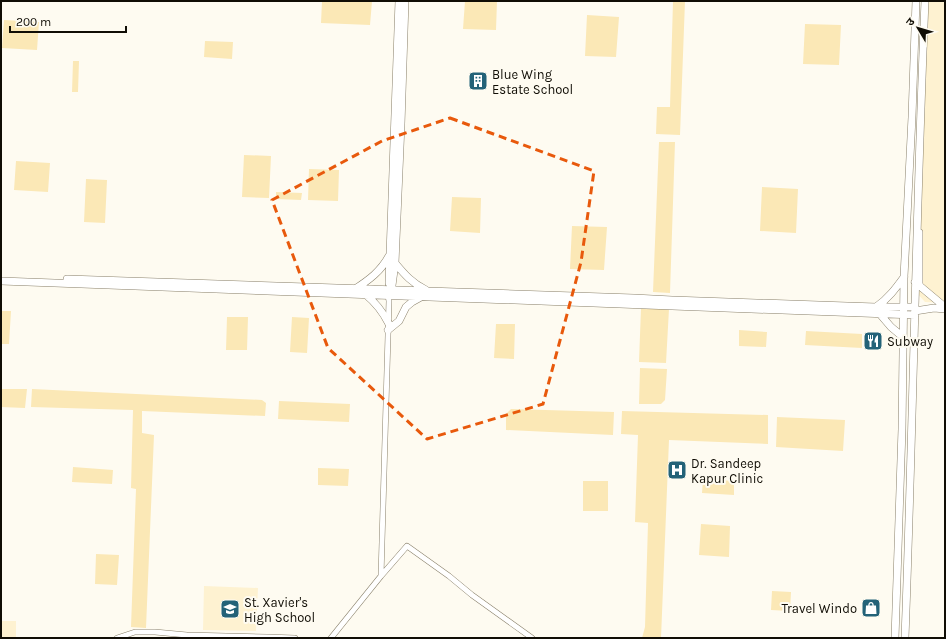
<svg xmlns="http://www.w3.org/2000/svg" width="946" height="639" viewBox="0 0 946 639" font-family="Karla,'Noto Sans Devanagari',sans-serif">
  <rect width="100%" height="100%" fill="#fefbf1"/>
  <path fill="#fef2d1" d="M928 1H945V303L925 302 916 292Z
    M204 586 258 588 256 631 203 630Z
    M1 621H16V638H1Z"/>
  <path fill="#fbe8b6" d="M322 1H372L370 25 321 23Z
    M465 1H497L496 30 463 29Z
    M673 1H685L680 135 656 134 657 107H670Z
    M587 15 619 17 616 57 585 56Z
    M4 20 39 22 37 50 2 48Z
    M805 24 841 25 839 65 803 64Z
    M205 41 233 42 232 59 204 57Z
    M73 61H79L78 92H72Z
    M659 142H675L670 293 653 292Z
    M244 155 271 156 269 198 242 197Z
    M16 161 50 163 48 192 14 190Z
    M309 169 339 170 338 201 308 200Z
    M86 179 107 180 105 223 84 222Z
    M762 187 798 189 796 233 760 231Z
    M276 192 302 193 301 200 276 199Z
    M452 197 481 198 480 233 450 231Z
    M572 226 607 227 604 270 570 269Z
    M641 308 669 309 666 363 639 362Z
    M1 311H11L9 344H1Z
    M227 317H248L247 350H226Z
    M292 317 309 318 307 353 290 352Z
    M496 324H515L514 359 494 358Z
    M739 330 767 332 766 347 739 346Z
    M806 331 862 334V348L805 345Z
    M640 368 667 369 665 400 661 404H639Z
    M1 389H27L25 408 1 407Z
    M32 389 262 400 266 403 265 416 142 411V433L154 435 146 628 131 627 136 489 131 488 133 410 31 407Z
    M279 401 350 404 349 422 278 419Z
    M511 409 614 412 613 435 506 430V414Z
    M622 411 768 415V444L669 440 661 638H642L645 627 648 523 635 522 638 435 621 434Z
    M777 417 845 420 843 451 776 447Z
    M73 467 113 470 112 484 72 482Z
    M318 468 349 469 348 486 318 485Z
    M703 479 734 481V495L702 493Z
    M583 481H608V511H583Z
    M701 524 730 526 729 557 699 555Z
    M96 554 119 555 117 585 95 584Z
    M772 591 791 592 790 611 771 610Z"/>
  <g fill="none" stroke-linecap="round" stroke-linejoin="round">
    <g stroke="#8a816b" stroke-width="6">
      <path id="minor" d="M920 286V232
        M381 576 407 546 449 576 472 595 532 638
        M117 638 135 632H155L187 635 267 637 295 638
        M331 638 381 576 389 301 388 295"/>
    </g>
    <g stroke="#8a816b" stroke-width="8">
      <path id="major" d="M395 263C405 275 412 283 426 290
        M67 279 634 298 672 300 876 307H915
        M1 281 915 315
        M915 282 945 307
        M389 283 399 1
        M355 289C369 280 381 271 389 256
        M391 293 395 263 401 124 405 1
        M365 294C375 302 383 312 389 324
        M876 307C888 299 896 288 904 277
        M915 311 934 308 945 309
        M879 313 891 327 903 337
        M388 330 399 321 406 307 412 302 421 297
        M895 638 902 429 904 277 912 117 916 1
        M905 638C913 426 916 213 925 1"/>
    </g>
    <use href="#minor" stroke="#fff" stroke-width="5"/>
    <use href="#major" stroke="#fff" stroke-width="7"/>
  </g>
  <path fill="none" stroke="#e8590c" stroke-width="3" stroke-dasharray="8 5" stroke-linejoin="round" d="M450 118 594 171 581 262 543 404 427 439 328 348 272 200 382 141Z"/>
  <defs>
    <g id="building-square" transform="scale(1)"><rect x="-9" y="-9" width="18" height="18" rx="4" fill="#236278" stroke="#fefbf1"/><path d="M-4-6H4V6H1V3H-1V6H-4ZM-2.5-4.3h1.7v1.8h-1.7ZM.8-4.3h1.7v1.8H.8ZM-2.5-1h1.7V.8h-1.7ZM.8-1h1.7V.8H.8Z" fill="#fff"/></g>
    <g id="restaurant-square" transform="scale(1)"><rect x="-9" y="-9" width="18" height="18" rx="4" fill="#236278" stroke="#fefbf1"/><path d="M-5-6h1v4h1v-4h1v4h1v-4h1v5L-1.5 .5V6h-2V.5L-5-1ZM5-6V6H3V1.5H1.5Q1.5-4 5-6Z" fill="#fff"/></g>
    <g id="hospital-square" transform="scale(1)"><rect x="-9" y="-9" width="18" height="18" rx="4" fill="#236278" stroke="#fefbf1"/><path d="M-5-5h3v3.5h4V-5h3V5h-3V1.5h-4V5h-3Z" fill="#fff"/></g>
    <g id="shop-square" transform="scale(1)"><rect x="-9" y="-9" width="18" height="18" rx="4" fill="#236278" stroke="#fefbf1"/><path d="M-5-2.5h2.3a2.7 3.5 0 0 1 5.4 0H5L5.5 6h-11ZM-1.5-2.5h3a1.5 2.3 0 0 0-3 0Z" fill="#fff"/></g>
    <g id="school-square" transform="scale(1)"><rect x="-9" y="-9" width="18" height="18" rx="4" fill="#236278" stroke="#fefbf1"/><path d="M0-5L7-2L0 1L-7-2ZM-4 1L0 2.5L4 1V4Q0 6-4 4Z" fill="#fff"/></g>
  </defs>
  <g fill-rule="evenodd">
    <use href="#building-square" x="478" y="81"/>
    <use href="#restaurant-square" x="873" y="341"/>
    <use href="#hospital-square" x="677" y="470"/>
    <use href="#shop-square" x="871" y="608"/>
    <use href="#school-square" x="230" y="609"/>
  </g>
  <g text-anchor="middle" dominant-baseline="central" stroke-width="4" stroke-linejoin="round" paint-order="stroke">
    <g font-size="13" fill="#100d05" stroke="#fefbf1" text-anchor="start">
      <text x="492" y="74">Blue Wing<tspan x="492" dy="15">Estate School</tspan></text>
      <text x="887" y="341">Subway</text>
      <text x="691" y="463">Dr. Sandeep<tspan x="691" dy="15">Kapur Clinic</tspan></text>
      <text x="244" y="602">St. Xavier's<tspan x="244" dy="15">High School</tspan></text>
      <text x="857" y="608" text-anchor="end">Travel Windo</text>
    </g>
  </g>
  <rect width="946" height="639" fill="none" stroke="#100d05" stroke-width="4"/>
  <g transform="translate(918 28) rotate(308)" stroke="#fefbf1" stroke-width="3" paint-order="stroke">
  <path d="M0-3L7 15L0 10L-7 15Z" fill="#100d05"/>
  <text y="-6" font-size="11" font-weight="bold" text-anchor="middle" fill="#100d05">उ</text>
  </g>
  <path d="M10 26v6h116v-6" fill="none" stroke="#100d05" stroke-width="2"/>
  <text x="16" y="26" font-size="12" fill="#100d05" stroke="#fefbf1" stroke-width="3" paint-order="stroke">200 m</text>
</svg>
